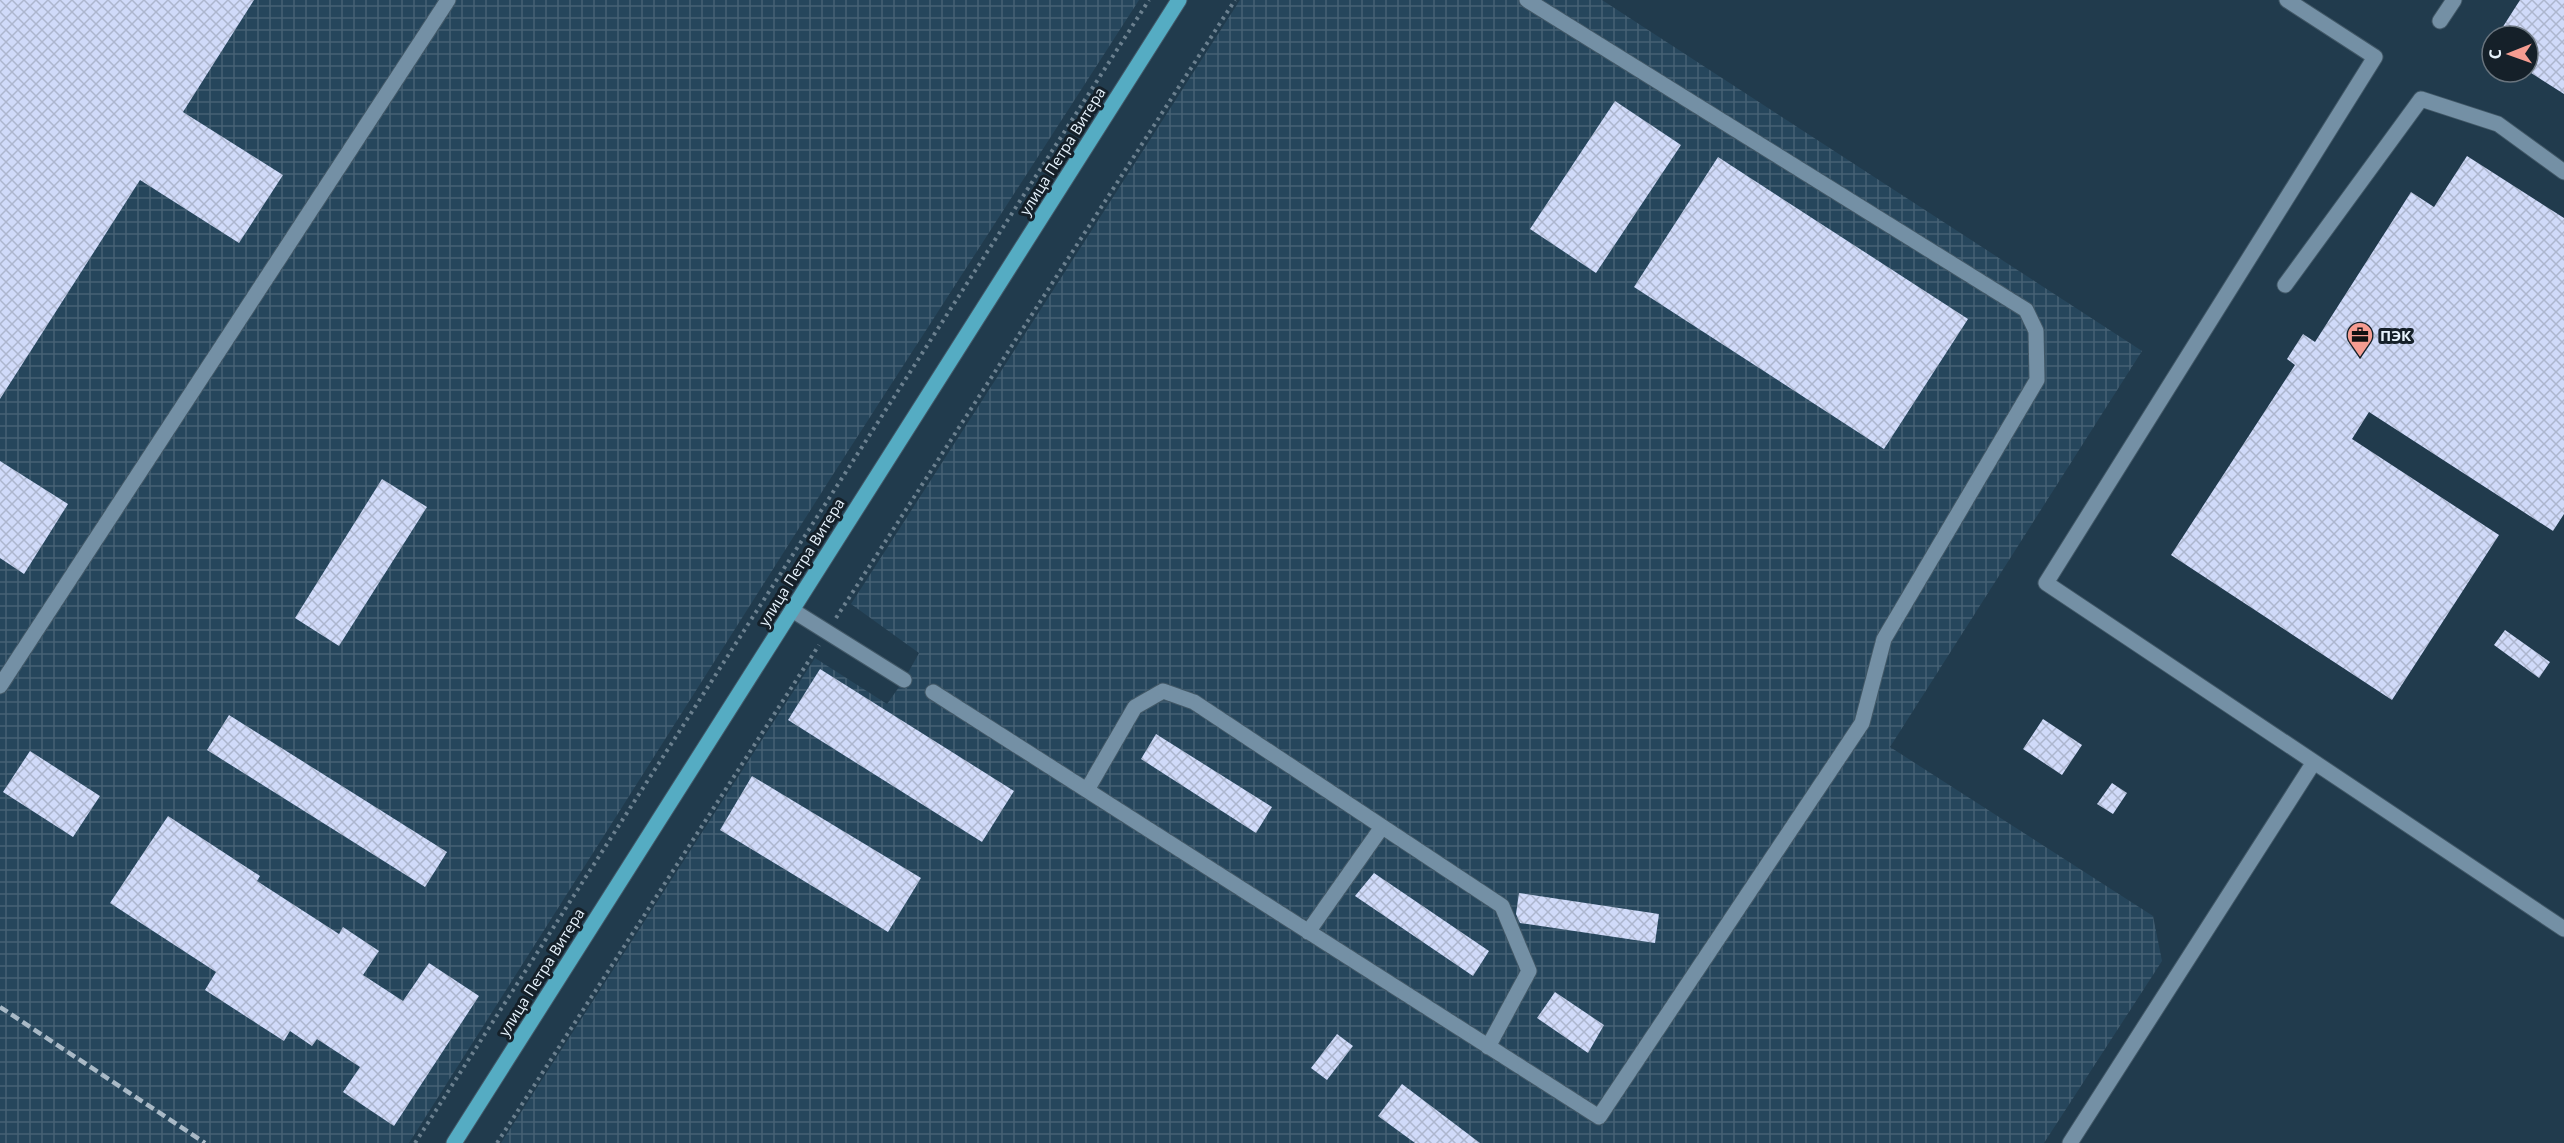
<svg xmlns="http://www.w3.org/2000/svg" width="2564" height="1143" viewBox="0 0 2564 1143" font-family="'Open Sans',sans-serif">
  <defs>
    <pattern id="industrial-grid" width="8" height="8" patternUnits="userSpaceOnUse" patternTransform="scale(1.5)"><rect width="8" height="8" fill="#26465c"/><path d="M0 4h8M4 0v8" fill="none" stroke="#466174"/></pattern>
    <pattern id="building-cross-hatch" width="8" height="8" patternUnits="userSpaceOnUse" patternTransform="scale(1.5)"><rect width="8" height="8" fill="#d0daf9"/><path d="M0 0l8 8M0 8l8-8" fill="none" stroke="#adb6ce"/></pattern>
  </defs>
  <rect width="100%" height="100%" fill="#213b4d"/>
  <path fill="url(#industrial-grid)" d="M0 0H1139L832 476 409 1143H0Z
    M1240 0H1602L2142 351 1890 747 2153 916 2162 961 2044 1143H501L815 658 887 704 904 680 919 653 851 604Z"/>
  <path fill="url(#building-cross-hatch)" d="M0 0H254L183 112 283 175 239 243 140 180 0 399Z
    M2520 0H2564V94L2528 71V36H2497Z
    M1615 101 1681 145 1596 273 1530 229Z
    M2467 156 2564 218V514L2553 531 2369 412 2352 439 2499 535 2392 700 2171 555 2295 365 2287 359 2303 334 2315 342 2411 192 2434 207Z
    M1718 157 1968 319 1884 449 1634 287Z
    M0 461 68 504 24 574 0 558Z
    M382 479 427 507 339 646 295 618Z
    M2505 630 2550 662 2539 678 2494 645Z
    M820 669 1014 791 982 842 788 720Z
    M229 715 447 852 425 887 207 750Z
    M2043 719 2082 745 2062 775 2023 749Z
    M1156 734 1272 807 1256 833 1141 759Z
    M30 751 100 796 73 837 3 792Z
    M752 776 921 878 888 932 720 830Z
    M2112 783 2127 793 2113 814 2097 804Z
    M168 816 260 876 257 881 339 934 343 927 379 951 363 975 403 1001 429 963 479 996 394 1126 343 1092 360 1067 317 1039 312 1046 290 1031 284 1041 205 990 216 972 110 903Z
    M1374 873 1489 951 1473 976 1355 896Z
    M1519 893 1659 914 1655 943 1520 923 1516 914Z
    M1555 992 1604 1025 1588 1053 1537 1018Z
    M1337 1034 1353 1046 1327 1080 1311 1068Z
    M1402 1084 1480 1143H1415L1378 1116Z"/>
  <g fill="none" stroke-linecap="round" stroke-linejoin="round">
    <g stroke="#425867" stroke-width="17">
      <path id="minor" d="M2287 0 2375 57 2046 583 2564 929
        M2440 21 2454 0
        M2285 285 2421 99 2498 124 2564 172
        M792 610 904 680
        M0 686 448 0
        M933 692 1599 1117 1862 723 1884 639 2037 380 2036 331 2026 310 1527 0
        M1087 790 1135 707 1163 691 1194 702 1502 906 1529 971 1488 1047
        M1308 932 1382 827
        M2070 1143 2314 762"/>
    </g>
    <g stroke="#425867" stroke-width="17">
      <path id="major" d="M454 1143 1179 0"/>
    </g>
    <path stroke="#6b808f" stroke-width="4" stroke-dasharray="3 4.5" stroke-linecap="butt" d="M836 618 1235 0
      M415 1143 1149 0
      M497 1143 819 645"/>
    <use href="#minor" stroke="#7490a5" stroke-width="15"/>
    <use href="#major" stroke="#55acc3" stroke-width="15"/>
    <path stroke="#a9b9c6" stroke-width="4.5" stroke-dasharray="9 4.5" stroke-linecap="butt" d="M0 1007 205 1143"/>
  </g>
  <defs>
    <g id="office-pin" transform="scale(1.35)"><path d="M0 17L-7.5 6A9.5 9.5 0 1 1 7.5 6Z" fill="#f59c91" stroke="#152029"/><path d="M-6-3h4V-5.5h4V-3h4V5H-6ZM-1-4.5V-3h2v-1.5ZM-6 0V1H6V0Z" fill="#111"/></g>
  </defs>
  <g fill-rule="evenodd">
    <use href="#office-pin" x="2360" y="335"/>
  </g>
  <g text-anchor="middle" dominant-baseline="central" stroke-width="6" stroke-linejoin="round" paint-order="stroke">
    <g font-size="15" fill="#e7f3fd" stroke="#152029">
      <text transform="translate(1062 151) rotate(-58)">улица Петра Витера</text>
      <text transform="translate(801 562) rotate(-58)">улица Петра Витера</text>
      <text transform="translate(541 972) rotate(-58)">улица Петра Витера</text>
    </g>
    <g font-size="15" font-weight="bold" fill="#e7f3fd" stroke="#152029" text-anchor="start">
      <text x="2380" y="335">ПЭК</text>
    </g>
  </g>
  <g transform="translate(2510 54) rotate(269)"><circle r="28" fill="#152029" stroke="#69747e" stroke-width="1.5"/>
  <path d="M0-4.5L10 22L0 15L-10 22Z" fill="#f59c91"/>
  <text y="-9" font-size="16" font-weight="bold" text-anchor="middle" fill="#e7f3fd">С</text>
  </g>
</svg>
